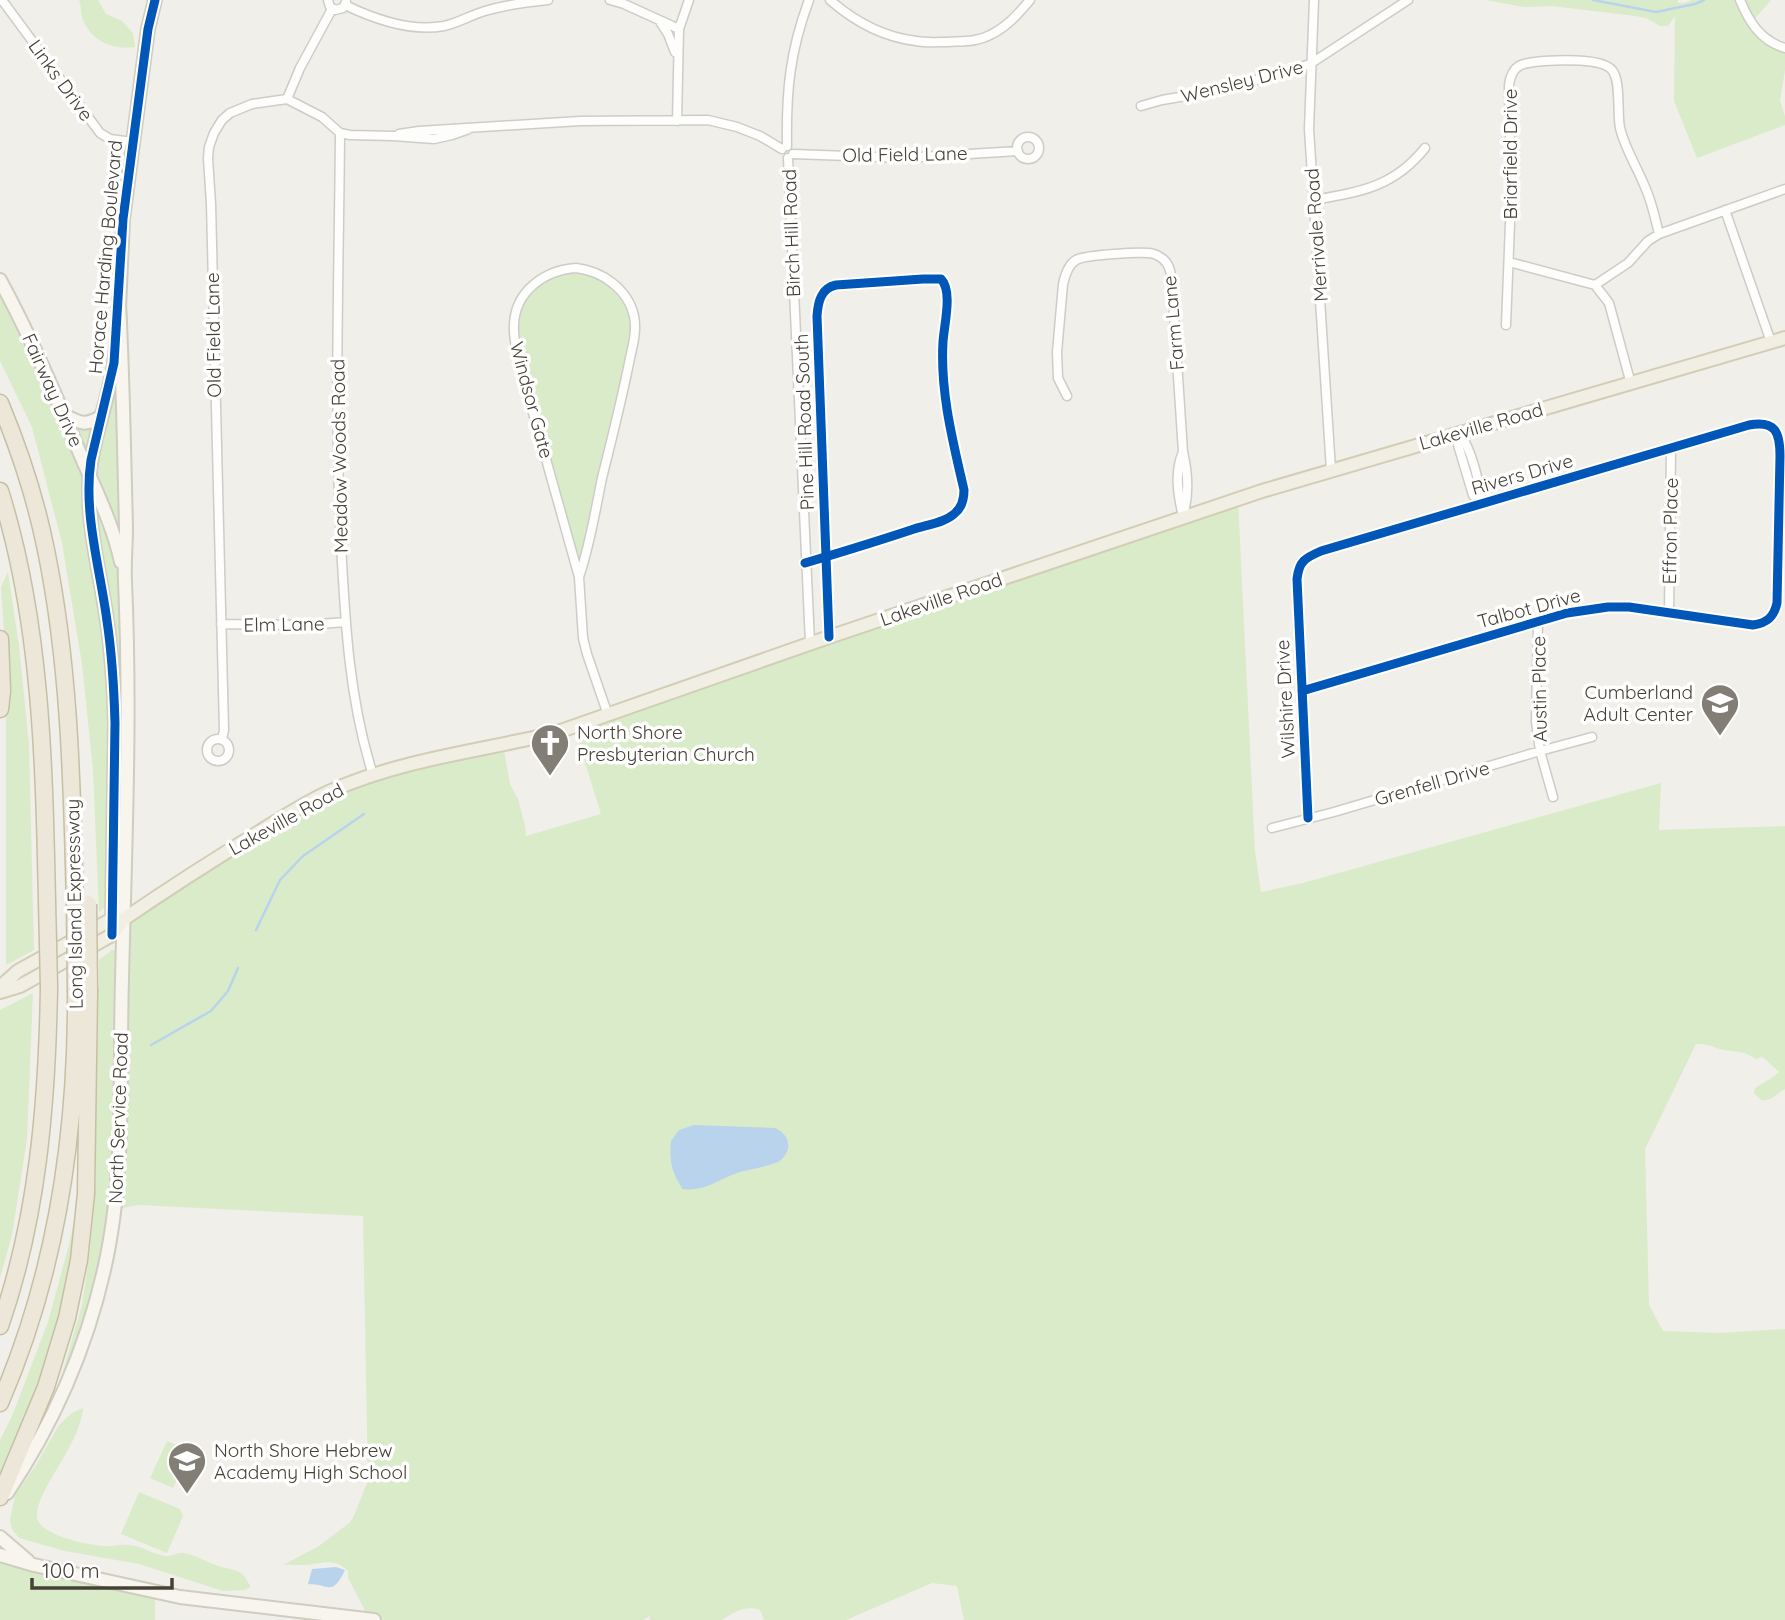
<svg xmlns="http://www.w3.org/2000/svg" width="1785" height="1620" viewBox="0 0 1785 1620" font-family="Quicksand,sans-serif">
  <rect width="100%" height="100%" fill="#f0efe9"/>
  <path fill="#d9ebc9" d="M79 0H98L106 14 122 21 133 33 135 47C114 50 93 42 84 22 80 15 82 7 79 0Z
    M1486 0H1678V3H1684L1692 0H1771L1751 23 1785 48V70L1780 101 1785 116V125L1697 158 1674 101 1675 16 1668 26H1660L1646 18 1635 16 1552 6 1524 7Z
    M576 268 616 285 635 319 579 577 519 363 514 318 536 282Z
    M0 291 14 315 59 414 83 474 106 652 110 705 107 896 105 907 99 912 93 770 82 664 62 543 32 427 0 361Z
    M119 302 127 689H114L90 476 64 415 94 421 114 363Z
    M1238 500 1255 851 1261 892 1303 883 1661 783 1659 830 1785 826V1089C1776 1094 1771 1102 1761 1100L1754 1093 1755 1088 1773 1077 1779 1072C1773 1067 1768 1061 1762 1057L1756 1059C1741 1049 1735 1053 1720 1049 1711 1046 1706 1044 1696 1044L1645 1149 1649 1305 1663 1331 1719 1333 1785 1329V1620H964L957 1586 932 1583 846 1620H764L760 1610C746 1605 734 1612 722 1620H650V1616L643 1620H370L348 1578V1571C335 1558 323 1563 308 1565 299 1565 291 1565 283 1565L319 1546 349 1523 353 1518 368 1481 363 1216 138 1205 115 1210 124 919 331 791 503 745 510 784 518 799 525 826 526 836 601 814 574 727Z
    M8 572 19 646 29 744 34 950 6 965V661L1 587Z
    M112 950H116C115 1037 119 1130 107 1216 100 1267 85 1316 70 1365L65 1373 63 1371 82 1305 90 1250 96 1180V1007L99 987V960Z
    M33 993 27 1139 12 1235 0 1278V1010Z
    M82 1182V1212L46 1379 0 1481V1440L12 1416 48 1322 70 1241Z
    M83 1408C80 1436 60 1462 47 1486 43 1495 36 1506 37 1517 39 1535 87 1545 103 1546 113 1547 124 1543 135 1546 145 1548 156 1555 165 1556 170 1557 176 1553 181 1553 195 1553 208 1564 222 1567 229 1569 235 1569 242 1574 246 1577 248 1583 251 1587L244 1590 223 1591 139 1564 65 1551 19 1538 12 1529 10 1520 15 1495 36 1465 59 1425 72 1413Z
    M167 1441 190 1451 173 1488 150 1478Z
    M139 1492 180 1509 183 1516 167 1553 121 1534Z
    M0 1555 155 1592V1620H0Z"/>
  <path fill="#bad3ed" d="M694 1125 775 1128C791 1135 793 1152 778 1162 765 1167 752 1169 740 1172 718 1179 706 1192 682 1189 680 1183 677 1181 675 1175 670 1165 670 1152 671 1141L679 1130Z
    M336 1567 345 1570C332 1597 330 1584 308 1584L312 1569Z"/>
  <g fill="none" stroke-linecap="round" stroke-linejoin="round">
    <path stroke="#bad3ed" stroke-width="2.5" d="M1593 0 1656 12 1695 4 1704 0
      M256 930 280 880 303 856 364 814
      M151 1045 211 1011 228 991 238 968"/>
    <g stroke="#ceccc7" stroke-width="11">
      <path id="street" d="M2 0 100 133 110 139 133 142
        M328 0 330 7 335 10 343 8 346 2
        M610 0 624 4 679 29
        M830 0C854 21 883 37 916 41 926 43 938 42 948 42 962 41 977 42 990 35 1007 27 1018 14 1030 0
        M1314 0 1309 129 1331 470
        M1740 0C1749 22 1761 41 1785 48
        M345 5C374 19 412 32 444 26 458 23 471 15 485 11 505 5 527 2 548 0
        M659 20 668 34 675 52
        M287 99 300 68 332 9
        M1141 106 1162 100 1209 92 1279 74 1310 64 1408 0
        M677 121 679 29 689 0
        M340 133C339 270 334 407 341 543 345 621 349 700 373 775
        M399 134 419 131 580 121 708 120 737 127 760 136 782 149
        M1017 148a11 11 0 1 1 22 0a11 11 0 1 1-22 0Z
        M787 146C786 91 790 51 809 0
        M793 154 904 158 1018 151
        M788 158 810 643
        M1314 200C1360 192 1394 187 1425 148
        M1725 210 1771 342
        M1509 262 1595 285 1609 303 1631 384
        M576 268C602 271 628 289 634 316 637 330 633 345 630 358 622 399 612 438 602 478 595 512 590 545 579 577L519 363C517 351 513 337 514 325 515 291 545 270 576 268Z
        M1595 285 1628 263 1648 241 1659 234 1785 189
        M1506 325 1511 198 1509 85C1512 62 1525 63 1544 61 1559 60 1602 58 1612 70 1621 80 1617 113 1620 128 1625 149 1637 167 1645 187 1652 202 1655 218 1659 234
        M1067 396 1058 378 1057 352 1063 284C1065 275 1068 265 1076 260 1084 255 1144 251 1154 254 1155 254 1162 258 1163 259 1171 266 1171 275 1172 285L1183 452C1188 473 1189 496 1183 516 1178 496 1174 472 1183 452
        M1459 432C1471 449 1481 483 1480 504L1473 495 1458 445Z
        M805 563C842 552 878 541 914 529 926 525 944 523 954 514 962 508 964 500 964 490 953 442 940 392 943 342 944 325 953 291 941 279H923L836 285C821 288 818 302 817 316 821 423 825 530 829 637
        M579 577 583 638 587 654 608 715
        M1669 613 1671 448
        M1538 622 1536 722 1540 751 1553 797
        M221 624 306 625 346 622
        M1302 691 1567 613 1608 607H1629L1753 625C1767 623 1774 617 1777 603L1780 456C1780 433 1776 420 1749 425L1321 551C1305 558 1299 561 1297 579L1308 818
        M222 739 224 730 211 204 208 158 209 147 214 133 222 120 230 113 252 104 287 99 322 117 340 133 350 135 393 136 434 139 452 135 469 129
        M207 750a11 11 0 1 1 22 0a11 11 0 1 1-22 0Z
        M1272 828 1334 812 1540 751 1592 737"/>
    </g>
    <g stroke="#cfcdc0" stroke-width="16">
      <path id="secondary" d="M0 280C31 337 56 396 81 456 96 491 113 525 121 562
        M119 309 123 219 148 29 155 0
        M64 415C81 424 86 426 102 416
        M112 927 115 723C114 689 112 655 107 621 101 578 89 534 89 489 89 441 112 396 116 348
        M7 1493C52 1426 86 1349 104 1270 126 1174 119 1077 122 979 125 847 131 714 125 582 124 564 126 546 126 527 124 452 123 377 119 302
        M0 1537 28 1561
        M0 1555 34 1565 180 1597 374 1620"/>
    </g>
    <g stroke="#d2cdb7" stroke-width="16">
      <path id="primary" d="M0 987 18 971 112 919H124
        M0 992 20 986 112 935 124 919C168 889 213 860 259 832 283 817 307 801 333 790 404 759 480 751 555 733L829 637 1262 491 1785 338"/>
    </g>
    <g stroke="#c7bfa5" stroke-width="19">
      <path id="highway" d="M0 403C20 451 36 500 46 550 70 667 72 786 75 905
        M0 491C46 637 44 792 48 943
        M0 639 2 691 0 709
        M0 1326C38 1217 47 1103 49 988
        M0 1403C57 1272 77 1133 76 992
        M0 1497 46 1387 67 1318 79 1260 86 1194 89 992"/>
    </g>
    <use href="#street" stroke="#fdfdfc" stroke-width="8"/>
    <use href="#secondary" stroke="#f7f5ee" stroke-width="12"/>
    <use href="#primary" stroke="#f1eee3" stroke-width="12"/>
    <use href="#highway" stroke="#ece7d9" stroke-width="16"/>
    <g stroke="#c7bfa5" stroke-width="19" stroke-linecap="butt">
      <path id="highway-bridge" d="M88 904 89 992
        M75 905 76 992
        M48 943 49 988"/>
    </g>
    <use href="#highway-bridge" stroke="#ece7d9" stroke-width="16"/>
    <g stroke="#fff" stroke-width="13">
      <path id="cycleway" d="M805 563C842 552 878 541 914 529 926 525 944 523 954 514 962 508 964 500 964 490 953 442 940 392 943 342 944 325 953 291 941 279H923L836 285C821 288 818 302 817 316 821 423 825 530 829 637
        M1302 691 1567 613 1608 607H1629L1753 625C1767 623 1774 617 1777 603L1780 456C1780 433 1776 420 1749 425L1321 551C1305 558 1299 561 1297 579L1308 818
        M112 935 115 723C114 689 112 654 107 621 100 568 83 513 91 460L114 363 123 219 148 29 155 0"/>
    </g>
    <use href="#cycleway" stroke="#0057b8" stroke-width="9"/>
  </g>
  <defs>
    <g id="school-pin" transform="scale(2.0125)"><path d="M0 17L-7.5 6A9.5 9.5 0 1 1 7.5 6Z" fill="#827e75" stroke="#fff"/><path d="M0-5L7-2L0 1L-7-2ZM-4 1L0 2.5L4 1V4Q0 6-4 4Z" fill="#fff"/></g>
    <g id="church-pin" transform="scale(2.0125)"><path d="M0 17L-7.5 6A9.5 9.5 0 1 1 7.5 6Z" fill="#827e75" stroke="#fff"/><path d="M-1.2-6h2.4v3.5h3.3v2.4h-3.3V6h-2.4V-.1h-3.3v-2.4h3.3Z" fill="#fff"/></g>
  </defs>
  <g fill-rule="evenodd">
    <use href="#school-pin" x="1720" y="703"/>
    <use href="#church-pin" x="550" y="743"/>
    <use href="#school-pin" x="187" y="1461"/>
  </g>
  <g text-anchor="middle" dominant-baseline="central" stroke-width="7" stroke-linejoin="round" paint-order="stroke">
    <g font-size="19" fill="#464136" stroke="#fff">
      <text transform="translate(61 80) rotate(54)">Links Drive</text>
      <text transform="translate(1242 81) rotate(-14)">Wensley Drive</text>
      <text transform="translate(905 154) rotate(-1)">Old Field Lane</text>
      <text transform="translate(1510 154) rotate(-90)">Briarfield Drive</text>
      <text transform="translate(791 233) rotate(-92)">Birch Hill Road</text>
      <text transform="translate(1316 235) rotate(-94)">Merrivale Road</text>
      <text transform="translate(105 257) rotate(-85)">Horace Harding Boulevard</text>
      <text transform="translate(1173 323) rotate(-95)">Farm Lane</text>
      <text transform="translate(213 335) rotate(-91)">Old Field Lane</text>
      <text transform="translate(53 390) rotate(66)">Fairway Drive</text>
      <text transform="translate(532 400) rotate(75)">Windsor Gate</text>
      <text transform="translate(804 422) rotate(-92)">Pine Hill Road South</text>
      <text transform="translate(1481 426) rotate(-16)">Lakeville Road</text>
      <text transform="translate(339 456) rotate(-91)">Meadow Woods Road</text>
      <text transform="translate(1522 474) rotate(-16)">Rivers Drive</text>
      <text transform="translate(1670 531) rotate(-89)">Effron Place</text>
      <text transform="translate(941 599) rotate(-19)">Lakeville Road</text>
      <text transform="translate(1529 608) rotate(-15)">Talbot Drive</text>
      <text transform="translate(284 624) rotate(-1)">Elm Lane</text>
      <text transform="translate(1539 689) rotate(-91)">Austin Place</text>
      <text transform="translate(1285 699) rotate(-93)">Wilshire Drive</text>
      <text transform="translate(1432 783) rotate(-16)">Grenfell Drive</text>
      <text transform="translate(286 819) rotate(-29)">Lakeville Road</text>
      <text transform="translate(74 904) rotate(-91)">Long Island Expressway</text>
      <text transform="translate(118 1118) rotate(-88)">North Service Road</text>
    </g>
    <g font-size="19" fill="#464136" stroke="#fff" text-anchor="start">
      <text x="1693" y="692" text-anchor="end">Cumberland<tspan x="1693" dy="22">Adult Center</tspan></text>
      <text x="577" y="732">North Shore<tspan x="577" dy="22">Presbyterian Church</tspan></text>
      <text x="214" y="1450">North Shore Hebrew<tspan x="214" dy="22">Academy High School</tspan></text>
    </g>
  </g>
  <path d="M32 1578v10h140v-10" fill="none" stroke="#464136" stroke-width="3.5"/>
  <text x="42" y="1578" font-size="21" fill="#464136" stroke="#ffffff" stroke-width="5" paint-order="stroke">100 m</text>
</svg>
